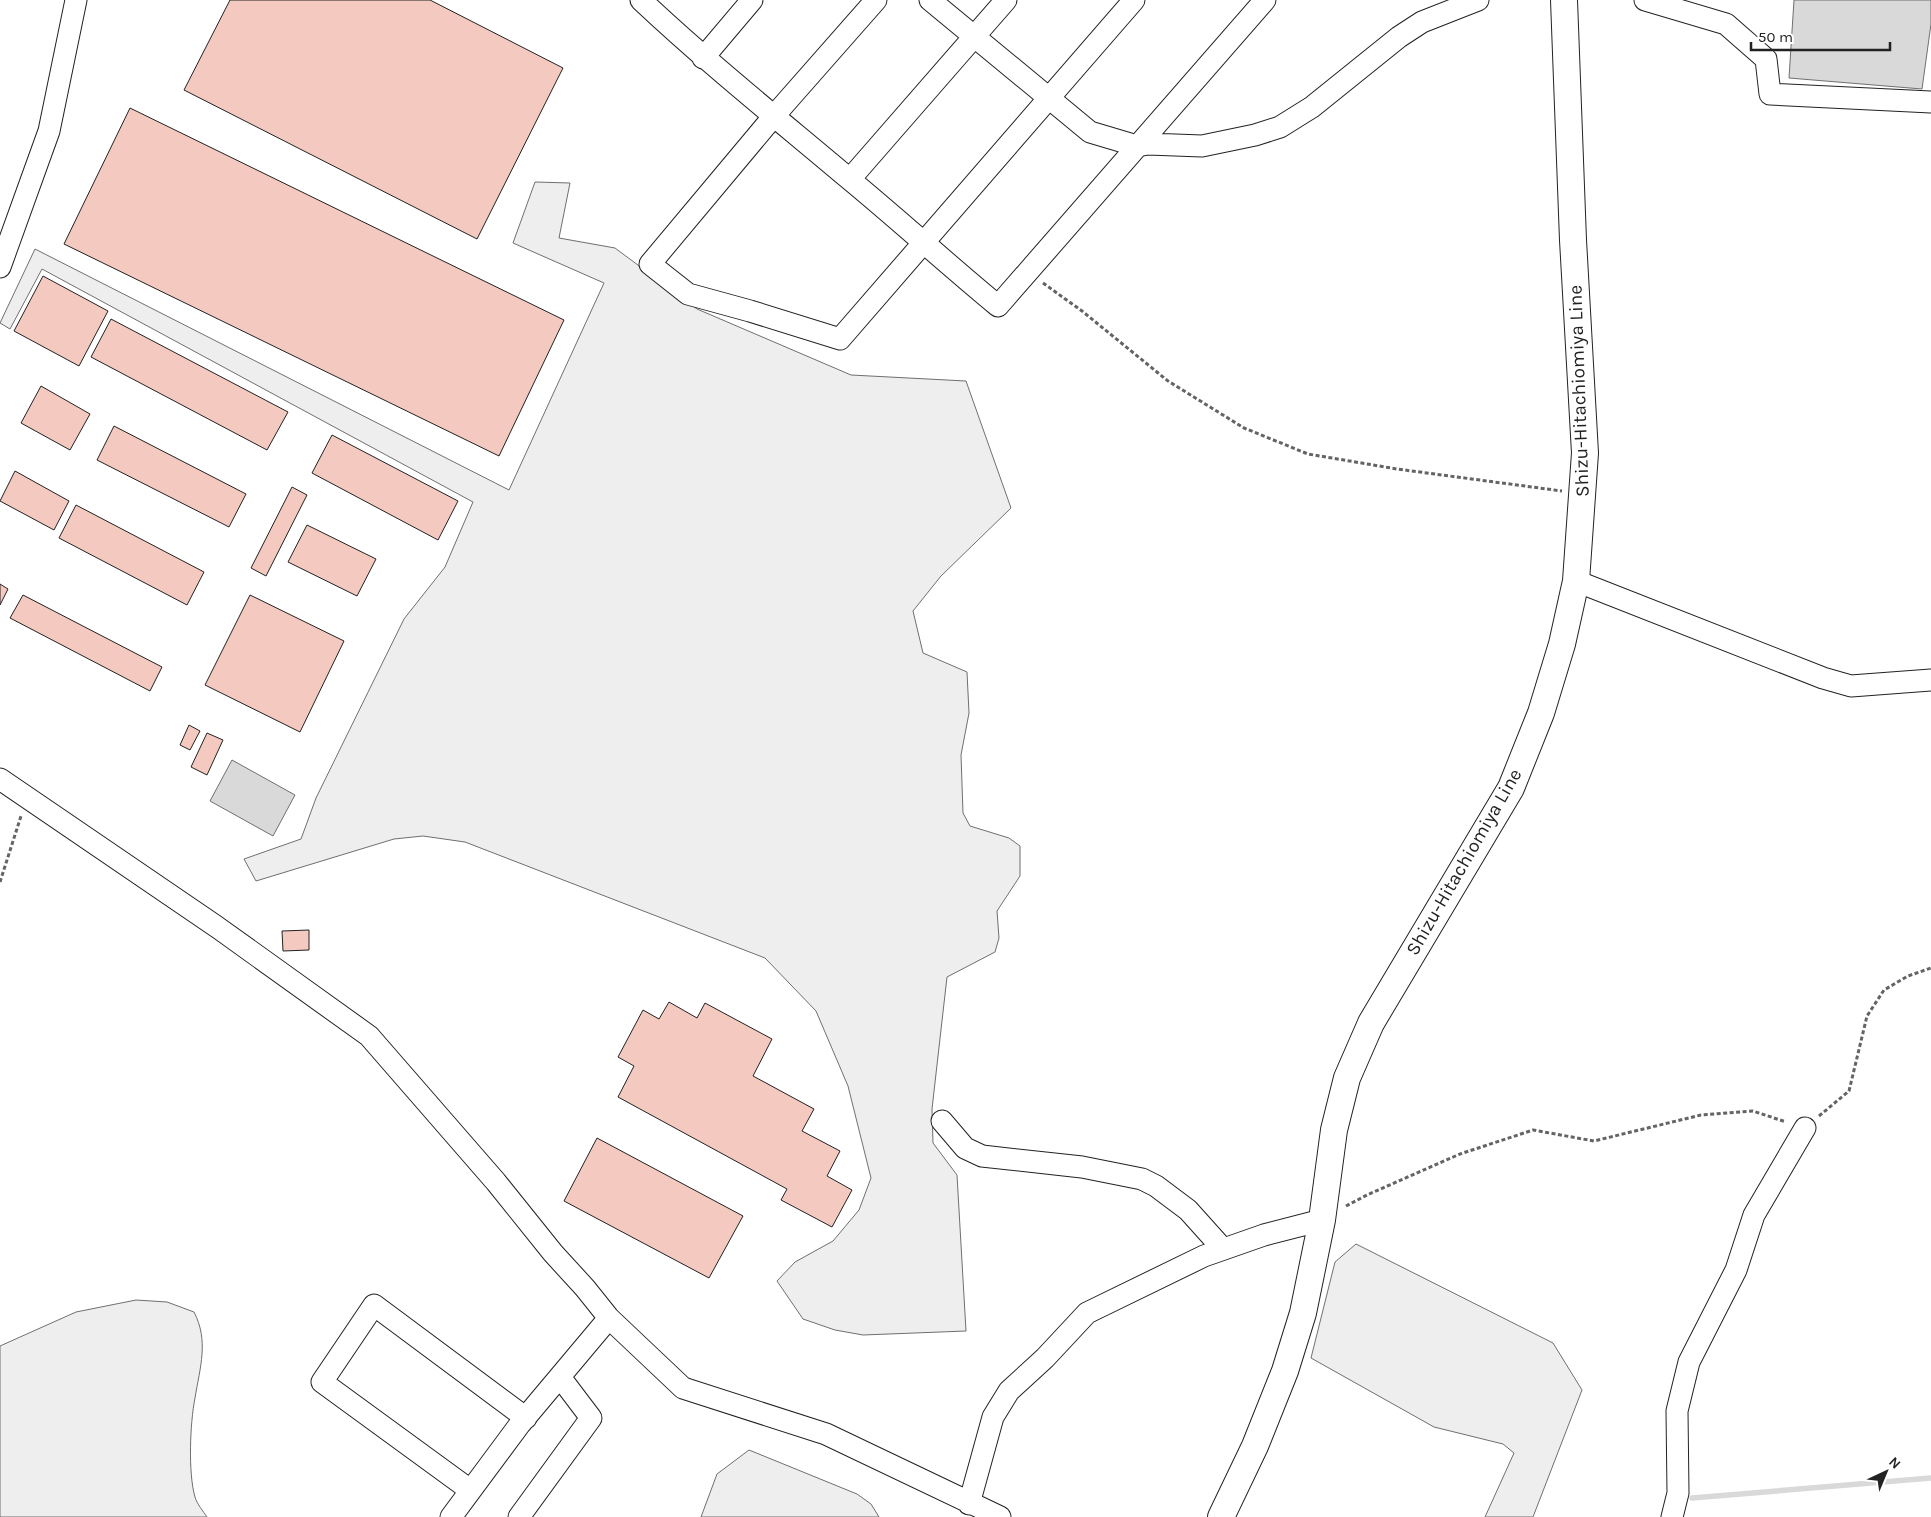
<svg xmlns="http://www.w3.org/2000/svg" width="1931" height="1517" viewBox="0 0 1931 1517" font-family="Karla,sans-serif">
  <rect width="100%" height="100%" fill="#fff"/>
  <path fill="#eee" stroke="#6f6f6f" d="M535 182 570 183 559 238 615 248 697 309 851 375 966 381 1011 508 941 576 913 611 923 653 967 672 969 713 961 755 963 813 970 826 1009 838 1020 846V876L997 911 999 938 995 952 947 977 932 1109 933 1143 957 1175 966 1331 863 1335 835 1330 803 1319 777 1281 795 1262 833 1241 859 1210 871 1178 848 1086 816 1011 765 958 465 842 423 836 394 839 256 881 244 859 301 839 316 798 404 619 445 567 473 502 42 269 10 329 0 323 35 249 509 490 604 283 513 243Z
    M1356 1244 1553 1343 1582 1390 1533 1517H1485L1514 1453 1503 1444 1434 1427 1311 1358 1335 1262Z
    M136 1300 167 1302 194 1312C209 1341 200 1367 195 1398 190 1423 188 1473 195 1497 197 1504 203 1511 207 1517H0V1346L76 1312Z
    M749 1450 857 1494 871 1504 879 1517H701L717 1474Z"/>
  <path fill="#d9d9d9" stroke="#6f6f6f" d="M1794 0H1931V24L1922 89 1789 78Z
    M232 760 295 795 273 836 210 801Z"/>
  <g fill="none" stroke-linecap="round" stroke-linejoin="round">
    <path stroke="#d9d9d9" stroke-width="5.5" d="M1692 1498 1931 1478"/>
  </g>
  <path fill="#f3c9c0" stroke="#222" d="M230 0H430L563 68 477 239 184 90Z
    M130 108 564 320 499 456 64 244Z
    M43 276 108 311 79 366 14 331Z
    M111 319 288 412 267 450 91 357Z
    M41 386 90 414 70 450 21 423Z
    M114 426 246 494 229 527 97 460Z
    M332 435 458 501 438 540 312 473Z
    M15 471 69 501 54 530 0 501Z
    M292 487 307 495 266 576 251 568Z
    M76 505 204 572 187 605 59 538Z
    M307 525 376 559 357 596 288 562Z
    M0 584 8 589 0 605Z
    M23 595 162 667 150 691 10 618Z
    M250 595 344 641 300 732 205 685Z
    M189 725 200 731 190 750 180 745Z
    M207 733 223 740 207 775 191 767Z
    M309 930V950L283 951 282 931Z
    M669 1002 697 1018 705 1003 772 1039 753 1076 814 1109 802 1131 840 1151 827 1176 852 1190 832 1227 781 1200 787 1189 618 1097 634 1066 618 1057 643 1010 659 1019Z
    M597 1138 743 1216 709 1278 564 1201Z"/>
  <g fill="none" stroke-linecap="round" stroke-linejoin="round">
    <g stroke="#222" stroke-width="23">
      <path id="minor" d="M641 0C708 63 778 119 848 178 899 220 947 264 998 306L1265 0
        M876 0 773 117 650 264 688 294 750 311 840 339 1134 0
        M930 0 1090 132 1137 146 1148 144 1202 146 1255 135 1280 127 1312 107 1399 37 1422 22 1478 0
        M1645 0 1726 24 1766 59 1770 94 1931 102
        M703 58 752 0
        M850 179 1006 0
        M0 267 49 131 76 0
        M1576 581 1823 678 1851 686 1931 680
        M0 779 217 927 369 1036 496 1182 553 1253 585 1288 609 1318 683 1388 826 1434 1000 1517
        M942 1121 965 1148 982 1156 1082 1167 1142 1179 1156 1186 1188 1210 1223 1249
        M470 1490 322 1382 374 1305 526 1418
        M969 1504 993 1417 1009 1391 1045 1358 1087 1313 1204 1256 1264 1235 1322 1220
        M451 1517 520 1424 609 1318
        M519 1517 591 1418 560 1377
        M1672 1517 1678 1493 1677 1411 1689 1362 1736 1270 1754 1215 1805 1128"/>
    </g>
    <g stroke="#222" stroke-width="28">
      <path id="major" d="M1221 1517 1255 1446 1285 1371 1303 1313 1322 1220 1334 1130 1347 1078 1371 1023 1511 788 1541 713 1562 644 1576 581 1585 453 1573 240 1564 0"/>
    </g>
    <path stroke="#646464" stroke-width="3" stroke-dasharray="4 2.5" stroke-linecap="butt" d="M1043 283 1082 311 1168 381 1244 428 1308 454 1397 469 1562 491
      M0 882 21 816
      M1819 1116 1849 1091 1867 1016 1884 990 1908 976 1931 968
      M1346 1206 1367 1195 1460 1154 1533 1130 1594 1141 1701 1115 1753 1111 1786 1122"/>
    <use href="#minor" stroke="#fff" stroke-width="21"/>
    <use href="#major" stroke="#fff" stroke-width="26"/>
  </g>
  <g text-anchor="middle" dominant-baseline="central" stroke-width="4" stroke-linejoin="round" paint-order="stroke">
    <g font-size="19" fill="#222" stroke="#fff">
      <text transform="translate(1579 391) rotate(-92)">Shizu-Hitachiomiya Line</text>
      <text transform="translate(1464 862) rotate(-60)">Shizu-Hitachiomiya Line</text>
    </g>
  </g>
  <g transform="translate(1886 1472) rotate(44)" stroke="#ffffff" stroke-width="4" paint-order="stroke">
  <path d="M0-4L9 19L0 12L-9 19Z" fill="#222222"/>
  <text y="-8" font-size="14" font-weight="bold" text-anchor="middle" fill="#222222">N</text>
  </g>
  <path d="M1751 42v8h139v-8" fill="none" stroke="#222222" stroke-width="2.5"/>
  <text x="1758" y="42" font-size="15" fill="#222222" stroke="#ffffff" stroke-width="4" paint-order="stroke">50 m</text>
</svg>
